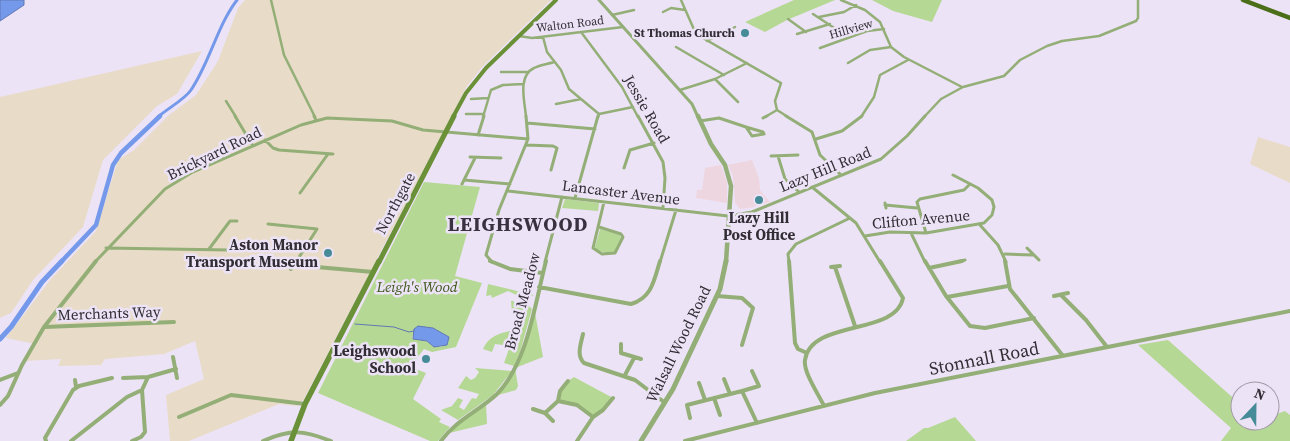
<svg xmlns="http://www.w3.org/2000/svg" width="1290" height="441" viewBox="0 0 1290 441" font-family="'Source Serif 4',serif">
  <rect width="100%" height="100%" fill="#ede3f6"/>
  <path fill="#eed6e0" d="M752 160 759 178 760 190 770 202 749 208 740 209 735 203 733 176 728 165Z
    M721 165 727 183V203L696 198 697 190H702L705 168Z"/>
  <path fill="#e8dcc8" d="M245 0H551L482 67 467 86 304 399 298 406 279 404 189 441H170L166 395 204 379 195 341 164 354 105 359 101 365 58 366 61 359 24 361 35 344 6 338 50 280 96 231 118 160 134 150 169 115 196 95 218 61 238 8Z
    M202 51 177 94 157 106 103 160 83 227 33 280 11 313 0 318V97Z
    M1258 137 1290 147V183L1250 164Z"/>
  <path fill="#b6d895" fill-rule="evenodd" d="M794 0H835L787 20 765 32 745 22Z
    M872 0H942L932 22 893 11Z
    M424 182 480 187 455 276 482 283 456 347 432 352 424 349 410 367 426 373 413 399 441 419 439 422 450 427 438 441H430L318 393ZM416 327 433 328 449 337 441 347 431 345 430 342 412 338Z
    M565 199 598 203H599L598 211 562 208Z
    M600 229 620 235 621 238 617 251 610 254 596 250 595 247Z
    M488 284 534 295 525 299 508 291 492 298 491 295 486 296Z
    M511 301H514V304H521L522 301 525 302 532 309 520 352 514 366 504 363 510 346 495 344 492 352 483 349C490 333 505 332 520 329L517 312 512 313Z
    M534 307 543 357 515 368 518 386 516 390 494 396C520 367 525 343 534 307Z
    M1168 340 1240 404V421H1270V416L1285 411 1290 415V441H1221L1231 428 1138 345Z
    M475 368 512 371 493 395 458 420 441 410 452 406 458 398 463 400 459 407 464 410 472 398 476 399 479 394 458 388 466 376 471 380 475 378 479 372Z
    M574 377 613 398 603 410 593 417C582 405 573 403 558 401 559 392 566 382 574 377Z
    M486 404 487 424 449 433 456 426Z
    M955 417 976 441H906L924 428H928Z"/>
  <path fill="#7599ea" stroke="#6179b3" d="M0 0H24V5L0 21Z
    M418 326 433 328 449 337 447 345 434 347 427 341 413 339 414 329Z"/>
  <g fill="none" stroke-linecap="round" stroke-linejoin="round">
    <path stroke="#6179b3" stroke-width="1" d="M355 324 394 327 409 332 414 331"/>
    <path stroke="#7599ea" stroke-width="3" d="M158 117C168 108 184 100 191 90 210 62 217 26 237 0"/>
    <path stroke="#7599ea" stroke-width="4.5" d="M61 262 96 225 113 165 121 153 160 116"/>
    <path stroke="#7599ea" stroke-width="5" d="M0 339 11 327 42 282 62 261"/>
    <path stroke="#93ae76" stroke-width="2.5" d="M271 0 284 55 315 117
      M681 0 696 34 781 83 775 101 777 110 788 117
      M841 0 865 10 880 22 891 47 904 57 962 87
      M663 12 671 8 685 10
      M813 14 848 37
      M612 15 634 10
      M819 17 844 12 856 5
      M788 19 806 32
      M581 32 622 87 638 117
      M797 34 830 24
      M519 36 532 38 623 27
      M543 37 547 52 561 70 569 89 599 114
      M707 41 735 27
      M676 47 724 75
      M820 48 867 31 884 29
      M848 63 870 50 891 47
      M501 72H527
      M715 79 738 102
      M680 90 715 79 747 63
      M471 99 488 98
      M226 101 236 117
      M556 104 581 99
      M466 114H484
      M599 114 633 107
      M483 117 491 90 503 85 523 84
      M526 117C525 102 517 76 534 68 540 65 548 64 554 62
      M598 117 599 114
      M765 117 777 110
      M861 117 874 97 880 75 908 60
      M924 117 941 99 963 87 1004 76 1020 60 1047 46 1062 41 1099 36 1136 21 1138 18V0"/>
    <path stroke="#93ae76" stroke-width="3" d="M235 116 253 146
      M314 116 316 120
      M638 116 663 162 665 178 663 208
      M786 116 812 132 820 155 840 174
      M763 118 767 116
      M700 121 719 118 746 127
      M527 123 595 129
      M746 127 763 132 764 134 752 136Z
      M478 135 484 116
      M816 139 842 131 862 116
      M265 140 273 148 279 150 333 154
      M526 145 553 146 557 148 551 170
      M771 156 798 155
      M778 156 785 179 799 192
      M470 157 501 158
      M624 168 630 150 654 143
      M464 180 510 184
      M462 184 475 158
      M812 187 856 223 880 262
      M508 191 728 216 752 212 881 159 907 136 925 116
      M300 193 328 154
      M575 198 598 116
      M885 203 886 208
      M885 205 917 208
      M268 224 317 229 296 262
      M980 225 998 245 1006 262
      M599 227 621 234 623 237 615 253 602 254 593 248 604 202
      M911 233 925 262
      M926 233 917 202 920 199 964 190 970 184
      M865 236 890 232 926 233 984 223 992 215 994 207 992 200 978 188 953 175
      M106 248 229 250
      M1027 248 1039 260
      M209 249 230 221H237
      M1005 254 1033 255
      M95 262 165 189 191 173 301 125 327 118 392 121 423 130 528 139
      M492 262 486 255 499 210 528 139 526 116
      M545 262 562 197
      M660 262 676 210
      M789 262 788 254 796 244 850 218
      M957 262 965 260"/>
    <path stroke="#93ae76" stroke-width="4" d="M490 261 510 269 542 273
      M789 261 795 343 798 349 807 353
      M925 261 946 296 970 326 985 328 1034 318
      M1005 261 1010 289 1063 356
      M294 265 373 272
      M831 267 840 266
      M835 267 855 326
      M929 268 962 261
      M291 269 296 261
      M539 287 631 304C652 298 654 280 660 261
      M1061 295 1086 320 1107 347
      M717 296 742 298 753 308 742 345
      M1054 296 1068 293
      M947 297 1008 286
      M44 327 174 322
      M583 334C581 344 576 355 584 363L635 380 664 402
      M621 344V353L641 359
      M173 357 177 378
      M625 375 634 358
      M123 378 148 377 176 369
      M724 379 730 394
      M0 380 18 373
      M75 380 76 387
      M699 383 705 400
      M742 391 759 386 752 371
      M714 398 720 415
      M558 401 560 391 568 381
      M0 405 8 396 22 365 44 327 96 261
      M824 406C819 395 803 372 805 360 811 319 896 336 903 298L880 261
      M533 409 545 413 553 421
      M545 413 558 401 577 405 593 417
      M179 417 231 395 305 404
      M690 418 687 405 742 391 757 423
      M46 441 45 438 73 390 79 386 112 378
      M71 441 127 397 142 390 148 377
      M132 441 141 437 145 432 142 390
      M263 441C291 429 303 430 331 441
      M441 441C456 420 479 411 497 394 528 362 535 303 546 261
      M577 441 593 417 603 410 613 398
      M685 441 875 393 1290 311"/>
    <path stroke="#93ae76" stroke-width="3" d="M599 0 692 104 698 117"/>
    <path stroke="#93ae76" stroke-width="4.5" d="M698 116 711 144 725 165 731 186 726 262"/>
    <path stroke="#93ae76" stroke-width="5" d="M641 441 673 389 720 289 726 261"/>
    <path stroke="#6a9138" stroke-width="4" d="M453 117 466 93 486 68 556 0"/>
    <path stroke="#6a9138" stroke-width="5" d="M379 262 454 116"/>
    <path stroke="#6a9138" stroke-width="5.5" d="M291 441 305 404 379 261"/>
    <path stroke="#4b6e18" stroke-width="4.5" d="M1243 0 1290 18"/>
  </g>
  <g fill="#468b98" stroke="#ede3f6" stroke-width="2">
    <circle cx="745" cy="33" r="5"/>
    <circle cx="759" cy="200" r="5"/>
    <circle cx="328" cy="253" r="5"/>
    <circle cx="426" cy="359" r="5"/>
  </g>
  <g text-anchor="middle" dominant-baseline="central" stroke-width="5" stroke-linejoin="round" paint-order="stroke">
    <g font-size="12" fill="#312d34" stroke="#ede3f6">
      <text transform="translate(570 24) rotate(-7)">Walton Road</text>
      <text transform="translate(851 29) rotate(-16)">Hillview</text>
    </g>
    <g font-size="12" font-weight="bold" fill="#312d34" stroke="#ede3f6" text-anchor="end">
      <text x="735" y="33">St Thomas Church</text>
    </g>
    <g font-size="15" fill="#312d34" stroke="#ede3f6">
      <text transform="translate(647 109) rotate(60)">Jessie Road</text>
      <text transform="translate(214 153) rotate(-26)">Brickyard Road</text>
      <text transform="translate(825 169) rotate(-22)">Lazy Hill Road</text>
      <text transform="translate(621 192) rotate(7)">Lancaster Avenue</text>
      <text transform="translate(395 203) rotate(-62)">Northgate</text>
      <text transform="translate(921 219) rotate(-5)">Clifton Avenue</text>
      <text transform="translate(522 301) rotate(-75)">Broad Meadow</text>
      <text transform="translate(109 313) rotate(-2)">Merchants Way</text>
      <text transform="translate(678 344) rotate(-64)">Walsall Wood Road</text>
    </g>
    <g font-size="15" font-weight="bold" fill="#312d34" stroke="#ede3f6" text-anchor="end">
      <text x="759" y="217" text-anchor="middle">Lazy Hill<tspan x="759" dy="17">Post Office</tspan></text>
      <text x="318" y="244">Aston Manor<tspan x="318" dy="17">Transport Museum</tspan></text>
      <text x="416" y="350">Leighswood<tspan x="416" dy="17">School</tspan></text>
    </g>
    <g font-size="15" font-style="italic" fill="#3c581b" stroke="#ede3f6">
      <text x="417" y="286">Leigh's Wood</text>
    </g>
    <g font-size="18" fill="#312d34" stroke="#ede3f6">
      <text transform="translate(984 358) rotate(-11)">Stonnall Road</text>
    </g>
    <g font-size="20" font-weight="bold" letter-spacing="1" fill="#393140" stroke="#ede3f6">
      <text x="518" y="224">LEIGHSWOOD</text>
    </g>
  </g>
  <g transform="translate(1255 406) rotate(22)"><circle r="24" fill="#ede3f6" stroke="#a29aa8"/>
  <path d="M0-4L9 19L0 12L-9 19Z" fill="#468b98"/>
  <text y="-8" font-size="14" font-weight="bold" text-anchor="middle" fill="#312d34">N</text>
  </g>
</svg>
